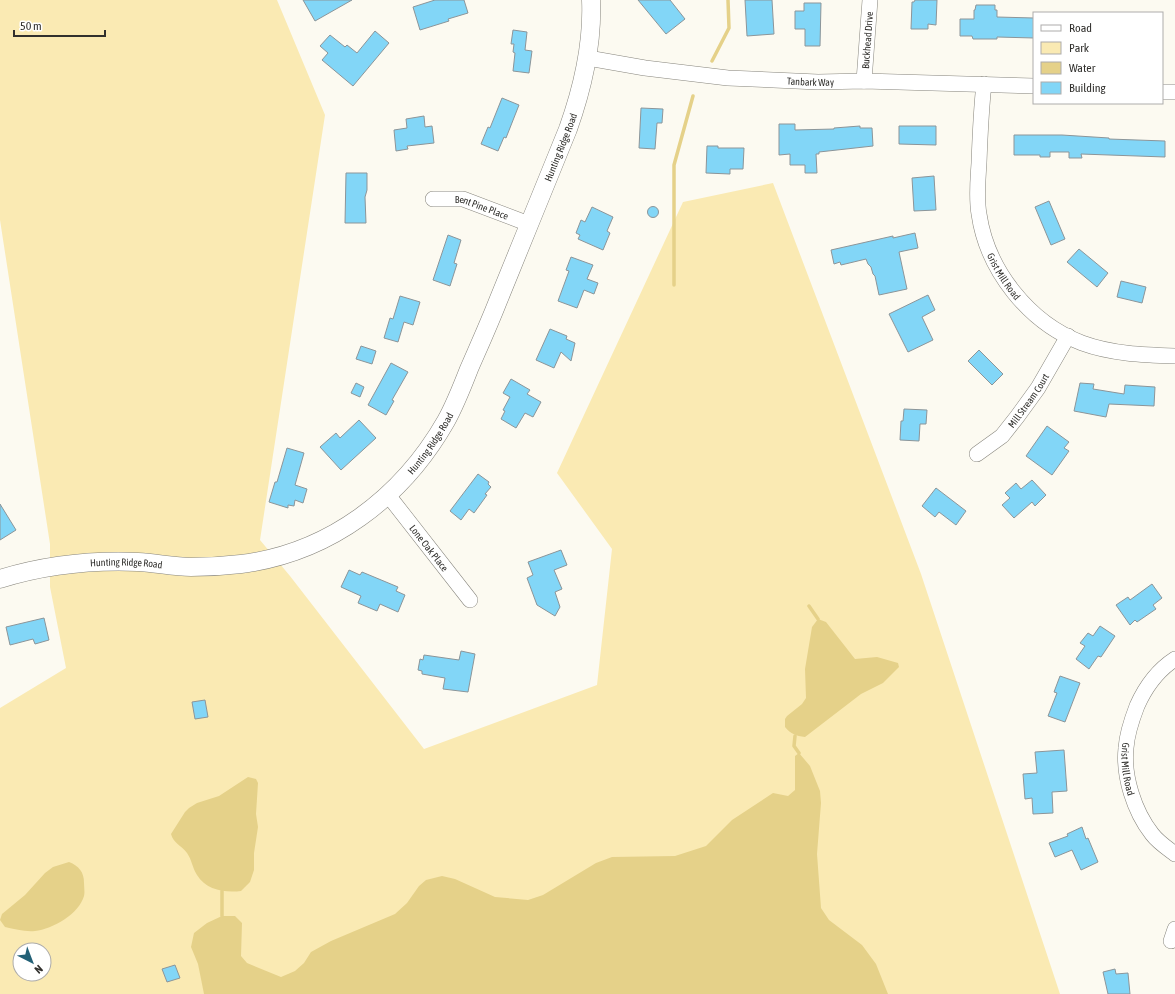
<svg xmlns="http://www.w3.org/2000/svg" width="1175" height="994" viewBox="0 0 1175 994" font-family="'Asap Condensed',sans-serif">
  <rect width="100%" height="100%" fill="#fcfaf1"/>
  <path fill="#faeab3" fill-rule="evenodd" d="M0 0H277L325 115 260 540 290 576 424 749 597 685 612 549 557 473 683 202 773 183 921 574 1060 994H0V708L66 668 50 587V544L0 220ZM20 950H44V974H20Z"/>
  <path fill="#e5d189" d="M818 619 826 622 855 659 877 657 898 663 899 667 883 683 861 694 805 737C796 736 791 734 785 727V719L787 716 802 704 806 698 805 669 812 627Z
    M799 753 810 766 820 791 821 803 817 854 821 908 829 920 862 945 876 964 888 994H204L198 964 191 947 194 933 207 923 222 916H235L242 923 241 956 247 963 281 977 295 971 304 963 311 952 331 941 395 914 407 903 419 886 426 880 442 876 455 879 495 897 528 900 543 895 596 863 612 857 675 856 706 846 732 820 773 793 788 796 795 790V756Z
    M248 777 256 779 258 783 256 814 258 827 254 853V870L250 882 241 891C225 893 206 890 197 875 192 867 192 860 187 853 182 846 173 843 171 834L185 812 189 808 197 803 219 796Z
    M69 862C79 866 84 872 84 883 84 887 85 892 84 896 79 914 53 929 35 931 25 932 15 929 5 927L0 920 2 914 25 895 45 873 53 867Z"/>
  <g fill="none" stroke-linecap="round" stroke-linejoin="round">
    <path stroke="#e5d189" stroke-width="3.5" d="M712 61 729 28 728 0
      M674 285V165L693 96
      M809 606 818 619
      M795 736 794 746 799 753
      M222 916V891"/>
  </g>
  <path fill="#82d6f7" stroke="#8c9599" d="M303 0H352L315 21Z
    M435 0H464L468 13 448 19 449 21 420 30 413 7Z
    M638 0H670L685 19 666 34Z
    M745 0H772L774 34 747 36Z
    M915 0H937L936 25 928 24V29H911L912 2H914Z
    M804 3H821L820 46H805V29H795V11H804Z
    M976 5H995V10H997V17L1034 18V38L997 37V39H973L972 36H960V19H974V10H975Z
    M513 30 527 32 525 50 532 51 529 73 513 71 515 53 513 52 514 44H511Z
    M375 31 389 43 353 86 322 60 328 53 320 46 330 35 345 47 347 45 357 53Z
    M502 98 519 105 506 138 504 137 498 151 481 144 488 127 490 128Z
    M641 108 663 109 662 123H657L655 149 639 148Z
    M424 116 425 127 432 126 434 143 407 146 408 149 396 151 394 130 407 128 406 119Z
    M779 124H795V130L834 129V128L860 126V128H872L873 146 819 152V154H816L817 173H805V165H790V154L779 155Z
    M899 126H936V145L899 144Z
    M1014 135H1062L1109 138V139L1165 141V157L1081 154 1082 158H1069V152H1050V157H1040V155H1014Z
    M707 146H718V148H744L743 169H730V174L706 173Z
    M346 173H367V190L365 197 366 223H345Z
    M934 176 936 210 914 211 912 178Z
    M1049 201 1065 239 1051 245 1035 207Z
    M647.5 212a5.5 5.5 0 1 1 11 0a5.5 5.5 0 1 1-11 0Z
    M592 207 613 217 607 231 610 233 603 250 578 239 580 235 576 233 581 220 585 222Z
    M915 233 918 248 899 252 907 289 879 295 875 276 873 274 871 267 868 264 866 259 841 265 840 262 834 264 831 250 893 236V238Z
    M448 235 461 240 454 263 457 264 450 286 433 280Z
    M1079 249 1108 273 1097 287 1067 262Z
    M571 257 593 265 587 279 598 283 594 294 584 290 577 308 558 301 569 271 566 270Z
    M1121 281 1146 287 1142 303 1117 297Z
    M928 295 935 310 922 317 933 340 908 352 889 314Z
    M400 296 420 302 413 325 404 322 398 342 384 338 390 318 393 319Z
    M550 329 567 336 566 339 575 343 571 361 561 352 554 368 536 360Z
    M361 346 376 351 372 364 356 359Z
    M979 350 1003 374 992 385 968 361Z
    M391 363 408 372 392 400 394 401 386 415 368 405Z
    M511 379 530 390 527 394 541 402 533 417 525 413 516 428 501 419 505 411 503 410 510 397 503 393Z
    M356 383 364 387 360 397 351 393Z
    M1080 383 1094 384 1093 389 1124 394 1125 385 1155 387 1154 406 1109 404 1106 417 1074 411Z
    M904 409 927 410 926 424H920L919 441 900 440 901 421H903Z
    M359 420 376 438 341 470 320 447 336 433 340 438Z
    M1047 426 1069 442 1064 448 1069 451 1052 475 1026 456Z
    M287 448 304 453 295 485 307 489 303 503 295 500 294 506 288 505V508L269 502 275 482H277Z
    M478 474 489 482 488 484 491 487 485 494 487 495 474 513 469 509 461 520 450 511Z
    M1032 480 1046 495 1035 506 1032 502 1014 518 1002 505 1010 498 1005 493 1016 483 1021 489Z
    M936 488 966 511 956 525 939 512 935 517 922 506Z
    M0 504 16 530 0 540Z
    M561 550 567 565 554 570 562 589 555 592 560 607 555 616 537 605 527 578 533 575 528 562Z
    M349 570 360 575 362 572 398 587 396 591 405 595 398 612 380 604 377 611 358 603 361 596 341 587Z
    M1152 584 1162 598 1153 605 1156 609 1137 622 1135 620 1130 625 1116 605 1128 597 1130 600Z
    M44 618 49 640 35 644 33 639 10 645 6 627Z
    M1100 626 1115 636 1101 657 1098 656 1089 669 1076 659 1085 646 1080 643 1088 633 1093 636Z
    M461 651 475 654 468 692 443 689 445 678 422 674V671L418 670 420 659 423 660 424 655 459 660Z
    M1060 676 1080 683 1065 722 1048 716 1057 693 1054 692Z
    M205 700 208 717 195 719 192 702Z
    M1064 750 1067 791 1052 792 1053 813 1033 814 1032 798 1025 799 1023 774 1037 773 1035 752Z
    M1082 827 1086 839 1088 838 1098 862 1081 870 1072 850 1055 857 1049 843 1068 836 1067 834Z
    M175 965 180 978 167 982 162 969Z
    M1115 969 1116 974 1128 973 1130 994H1108L1103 972Z"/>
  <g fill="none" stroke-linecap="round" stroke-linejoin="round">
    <g stroke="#87857d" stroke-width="16">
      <g id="minor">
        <path id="s1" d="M588 58 645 68 728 78 818 82 864 81 1034 86"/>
        <path id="s2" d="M864 81 870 0"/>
        <path id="s3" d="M984 84C981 110 980 136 979 163 978 180 976 197 979 214 987 270 1029 323 1082 343 1112 354 1144 355 1175 356"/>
        <path d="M1162 92H1175"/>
        <path id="s4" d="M433 199H463L529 224"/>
        <path id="s5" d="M977 454 1002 436 1017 417 1038 388 1068 336"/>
        <path id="s6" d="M388 495 470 600"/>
        <path id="s7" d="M1175 659C1158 670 1145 688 1137 706 1132 719 1127 733 1126 748 1123 776 1134 811 1152 834 1158 842 1167 848 1175 854"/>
        <path d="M1171 941 1175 929"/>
      </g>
    </g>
    <g stroke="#87857d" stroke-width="19">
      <g id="tertiary">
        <path id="s8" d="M0 579C45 565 91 560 138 562 156 563 174 567 191 567 208 567 224 566 241 564 329 553 402 498 446 421 455 405 462 387 469 369 479 346 489 324 498 301 521 244 545 186 568 129 583 87 593 45 591 0"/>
      </g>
    </g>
    <use href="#minor" stroke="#fff" stroke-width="15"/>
    <use href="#tertiary" stroke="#fff" stroke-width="18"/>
  </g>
  <g text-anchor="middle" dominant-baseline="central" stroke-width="4" stroke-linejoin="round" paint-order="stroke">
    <g font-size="10" fill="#31302d" stroke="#fff">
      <text stroke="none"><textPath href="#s2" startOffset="41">Buckhead Drive</textPath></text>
      <text stroke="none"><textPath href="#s1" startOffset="224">Tanbark Way</textPath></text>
      <text stroke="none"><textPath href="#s8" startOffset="799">Hunting Ridge Road</textPath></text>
      <text stroke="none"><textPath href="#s4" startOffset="50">Bent Pine Place</textPath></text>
      <text stroke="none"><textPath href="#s3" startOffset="198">Grist Mill Road</textPath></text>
      <text stroke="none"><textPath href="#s5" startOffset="75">Mill Stream Court</textPath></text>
      <text stroke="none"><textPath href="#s8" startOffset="475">Hunting Ridge Road</textPath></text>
      <text stroke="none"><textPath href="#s6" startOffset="67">Lone Oak Place</textPath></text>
      <text stroke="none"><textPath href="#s8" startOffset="128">Hunting Ridge Road</textPath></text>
      <text stroke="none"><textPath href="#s7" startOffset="126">Grist Mill Road</textPath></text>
    </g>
  </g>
  <rect x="1033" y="12" width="130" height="92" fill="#ffffff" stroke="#adacab"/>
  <rect x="1041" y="25" width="20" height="6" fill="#ffffff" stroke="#adacab"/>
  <text x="1069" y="32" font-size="12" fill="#31302d">Road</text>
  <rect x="1041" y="42" width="20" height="12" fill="#faeab3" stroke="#adacab"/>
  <text x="1069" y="52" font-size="12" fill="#31302d">Park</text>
  <rect x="1041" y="62" width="20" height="12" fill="#e5d189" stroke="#adacab"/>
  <text x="1069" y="72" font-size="12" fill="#31302d">Water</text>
  <rect x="1041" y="82" width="20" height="12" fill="#82d6f7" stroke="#adacab"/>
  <text x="1069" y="92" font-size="12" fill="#31302d">Building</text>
  <g transform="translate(32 962) rotate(138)"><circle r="19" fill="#ffffff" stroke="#adacab"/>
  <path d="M0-3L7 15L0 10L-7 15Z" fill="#226076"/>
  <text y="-6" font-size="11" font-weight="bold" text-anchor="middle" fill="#31302d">N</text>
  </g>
  <path d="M14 30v6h91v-6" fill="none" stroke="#31302d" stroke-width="2"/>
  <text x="20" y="30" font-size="12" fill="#31302d" stroke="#ffffff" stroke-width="3" paint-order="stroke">50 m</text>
</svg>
